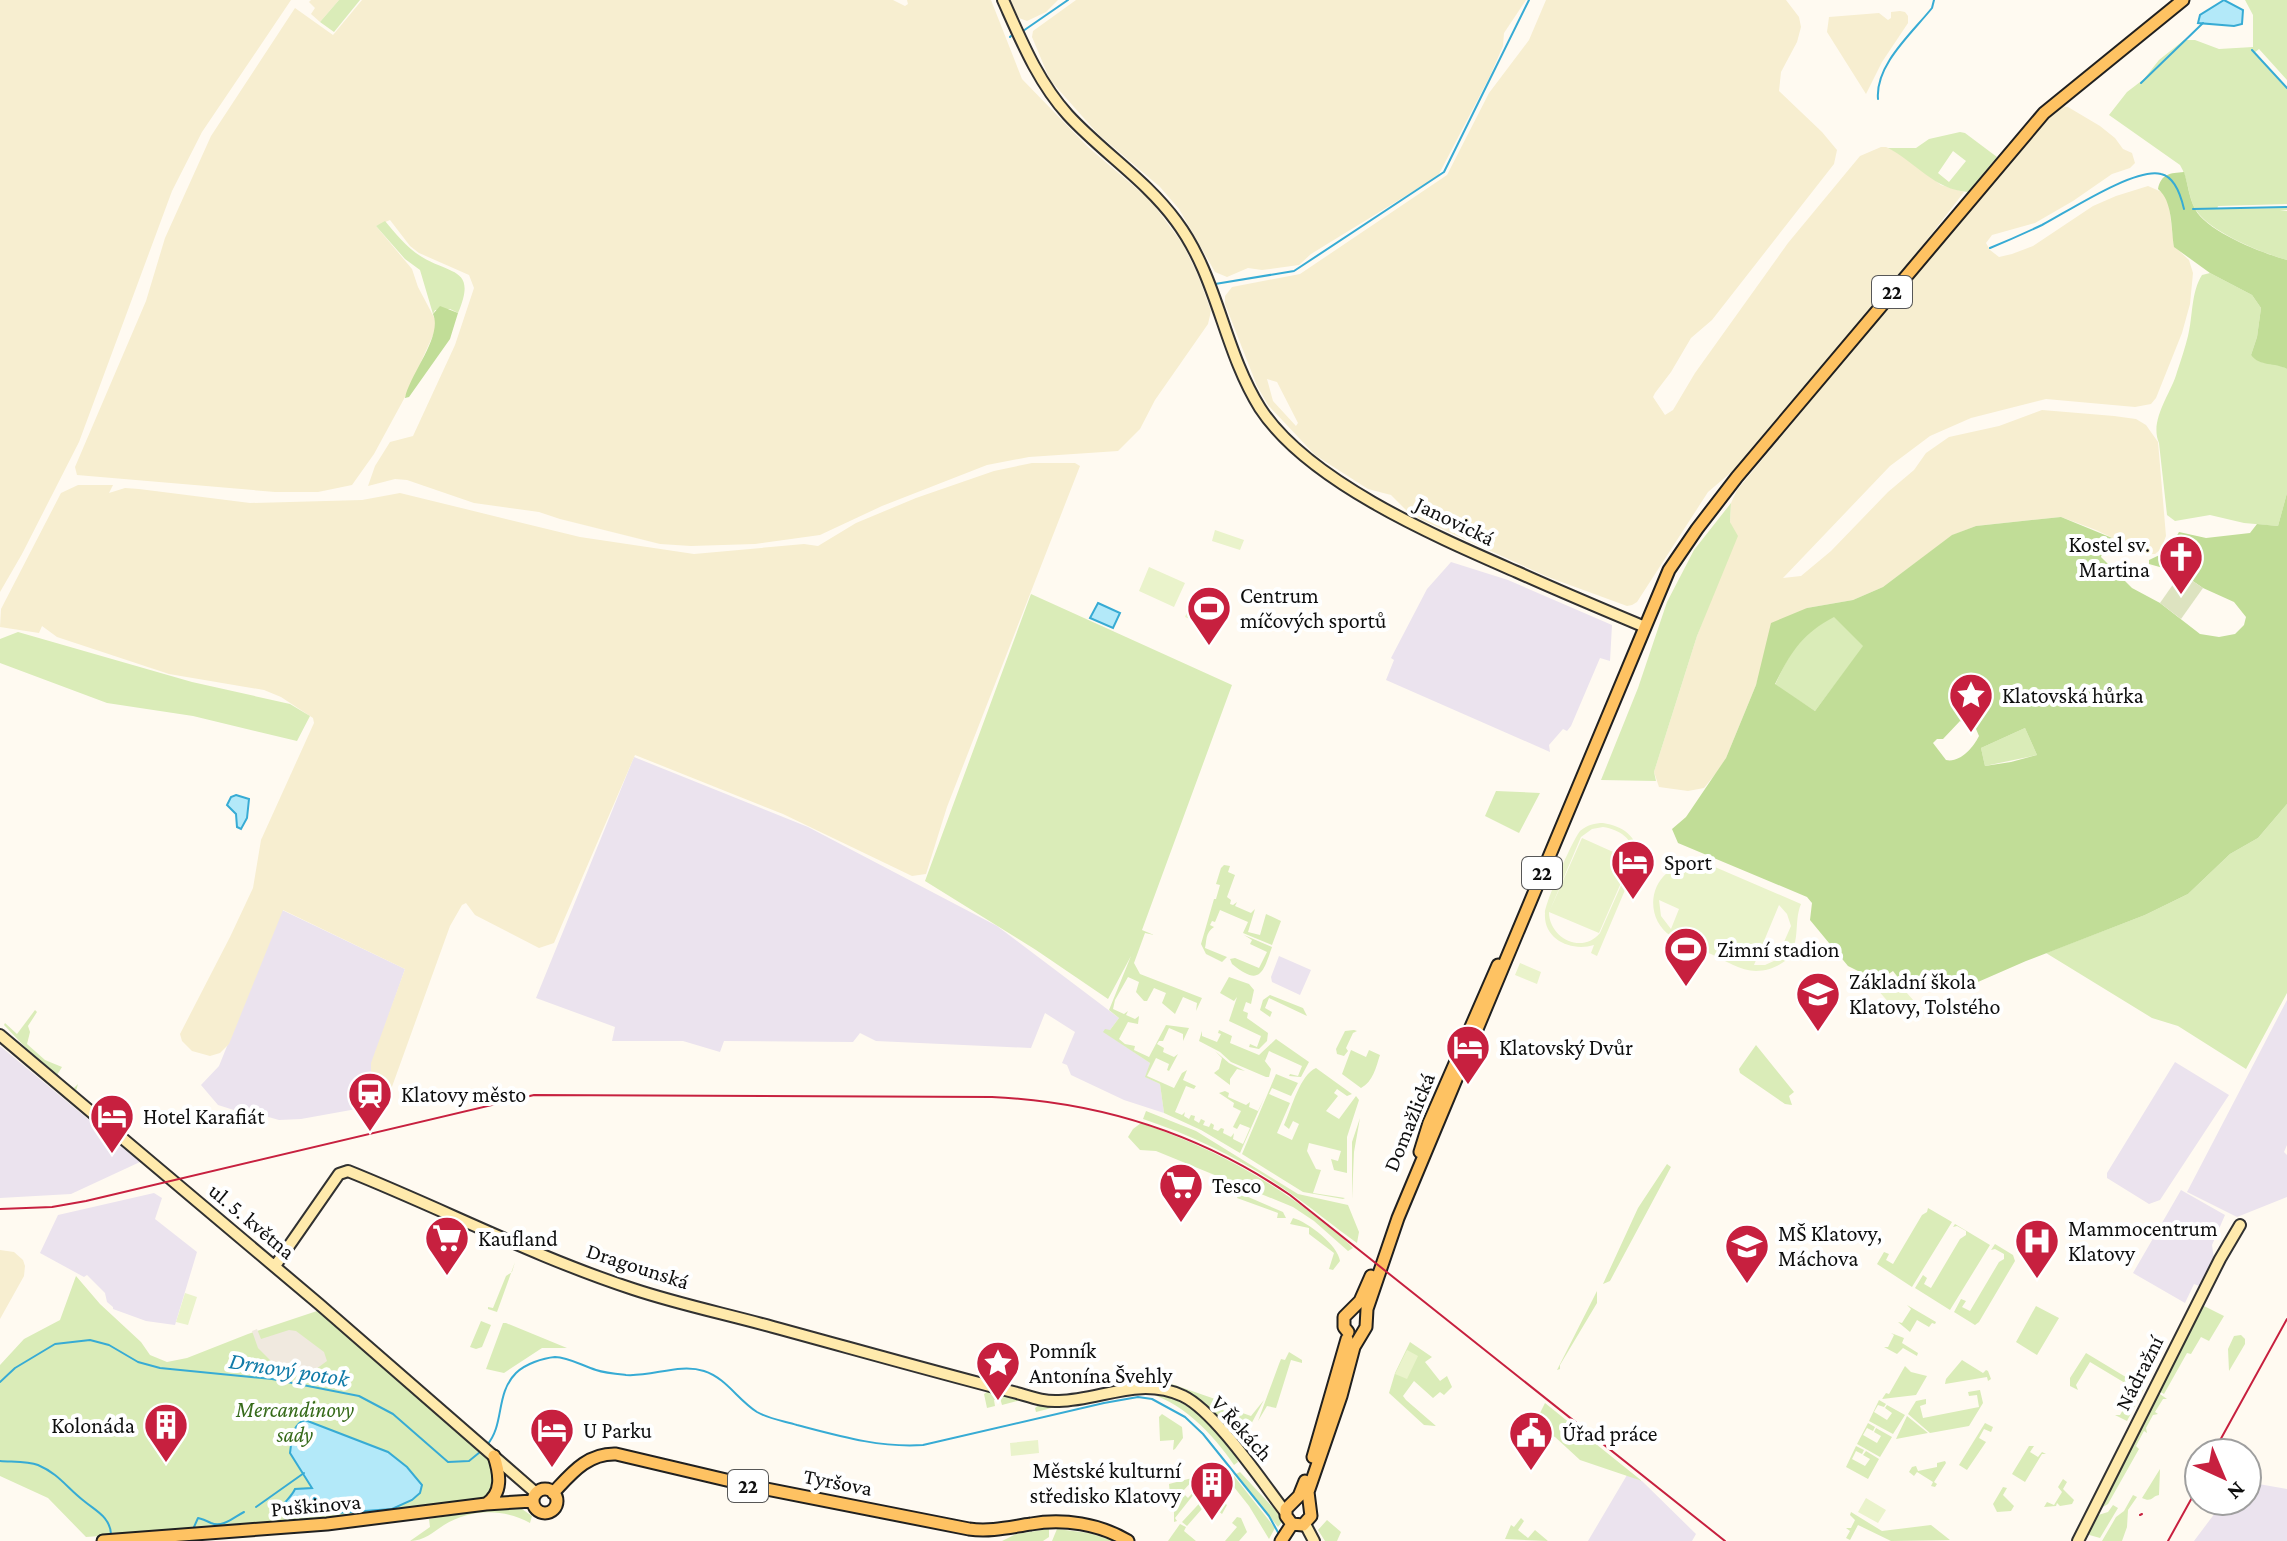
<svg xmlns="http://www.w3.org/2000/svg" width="2287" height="1541" viewBox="0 0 2287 1541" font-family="'Crimson Pro',serif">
  <rect width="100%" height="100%" fill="#fffaf1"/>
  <path fill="#ebe3ee" d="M1451 562 1508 580 1612 625 1610 661 1600 658 1571 726 1567 731 1563 729 1549 745 1550 752 1386 680 1394 660 1391 658 1427 589Z
    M634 757 808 827 997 926 1119 1018 1110 1030 1104 1032 1150 1063 1146 1077 1160 1084 1164 1113 1124 1100 1071 1075 1067 1065 1062 1063 1075 1032 1045 1013 1031 1048 876 1041 860 1033 853 1042 724 1041 720 1052 683 1041H612L615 1027 536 998Z
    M282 910 405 969 372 1063 370 1086 362 1108 301 1119 279 1120 265 1116 259 1118 218 1105 201 1085 219 1066Z
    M1279 956 1311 970 1300 995 1272 982 1271 977Z
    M2287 1000V1145L2284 1152 2287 1155V1197L2237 1217 2187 1192Z
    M0 1046 140 1162 71 1194 0 1198Z
    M2175 1062 2229 1095 2160 1200 2149 1204 2107 1178V1173Z
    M2181 1190 2225 1215 2212 1245 2214 1260 2202 1287 2194 1284 2185 1303 2133 1273Z
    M154 1193 162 1198 155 1219 197 1252 175 1325 146 1321 113 1309V1307L107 1302 105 1293 87 1275 84 1277 40 1253 58 1215Z
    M1627 1475 1642 1481 1696 1534 1692 1541H1588Z
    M2247 1482 2287 1489V1541H2194L2224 1501H2247Z"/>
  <path fill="#f7eed0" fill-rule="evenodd" d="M0 0H291L202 132 172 191 79 442 22 554 0 592Z
    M311 0H339L320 22 311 14 315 8 309 2Z
    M362 0H893L905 6 908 4 907 0H991L1022 79 1088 147 1150 200 1183 244 1198 275 1211 311 1208 324 1155 400 1140 429 1118 451 1029 457 987 465 882 506 820 535 755 544 691 546 660 544 560 519 539 512 474 503 407 480 395 479 368 486 375 466 390 442 413 436 455 345 474 288 469 275 419 253 410 246 390 220 376 226 412 269 418 287 436 321 435 331 405 397 374 454 352 485 318 492H275L77 475 75 467 146 301 165 238 211 136 295 8 333 35Z
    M1008 0H1058L1046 12 1027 21 1019 18Z
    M1076 0H1526L1504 33 1503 46 1490 76 1438 176 1311 254 1299 265 1262 270 1248 268 1227 277 1215 272 1179 209 1160 187 1098 134 1050 80 1032 37 1033 31Z
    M1546 0H1786L1799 17 1801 27 1797 42 1781 72 1779 91 1822 132 1837 150 1834 164 1712 320 1691 338 1671 372 1655 393 1653 397 1665 415 1673 410 1695 373 1788 243 1860 156 1881 147H1886L1900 153 1941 185 1964 192 1894 283 1772 429 1735 469 1708 492 1637 602 1632 605 1627 606 1548 577 1422 520 1407 511 1391 495 1368 489 1315 455 1268 405 1257 386 1225 304V296L1232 287 1300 274 1447 175 1489 93 1529 40ZM1267 379 1277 382 1298 423 1296 426 1273 401Z
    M1900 11 1905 12 1908 16V23L1882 62 1866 94 1827 32 1829 17 1879 13 1888 20 1891 18V12Z
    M2061 106 2068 107 2100 126 2115 138 2123 149 2132 153 2135 163 2130 168 2112 174 2073 201 2035 223 1992 235 1986 243 1990 250 1999 257 2012 254 2033 246 2093 206 2116 196 2148 186 2164 193 2169 205 2174 246 2189 260 2193 273 2190 304 2182 333 2156 398 2151 404 2135 407 2046 399 1971 418 1930 436 1890 466 1783 578 1801 576 1831 551 1888 492 1914 470 1926 453 1949 437 1999 426 2042 410 2114 416 2136 419 2146 425 2158 442 2166 536 2161 549 2155 554H2146L2096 530 2061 517 1976 526 1953 535 1883 587 1853 600 1807 608 1763 662 1756 685 1726 758 1717 772 1704 788 1688 791 1659 787 1654 772 1697 636 1716 586 1732 528 1730 522 1731 503 1737 490 2039 124Z
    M1032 463H1075L1080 466 947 807 926 874 912 876 783 814 635 755 554 943 539 948 475 915 466 903 462 905 450 926 389 1095 371 1078V1063L405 969 283 910 229 1044 220 1053 210 1056 192 1051 182 1041 180 1034 230 937 253 888 261 840 314 723 313 718 281 697 264 690 169 674 57 637 42 626 39 633 0 627 1 609 61 493 78 485H113L109 493 125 488 139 489 250 503 362 500 400 493 580 537 694 554 804 544 818 546 856 523 916 498 994 471Z
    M0 1250 14 1252 23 1260 25 1266 24 1276 0 1319Z"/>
  <path fill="#daecb8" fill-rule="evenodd" d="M339 0H360L334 32 320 22Z
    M2245 0H2287V80L2259 49 2254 53 2287 89V204L2218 206 2217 209 2287 208V210L2280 211H2287V260C2262 253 2206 231 2194 207 2188 194 2188 178 2180 165L2109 115 2127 92 2144 79 2159 60 2184 40H2195L2219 49 2253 47V15Z
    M1960 132 1965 133 1997 157 1968 192C1935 190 1915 162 1888 148H1916L1929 139ZM1953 151 1966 161 1949 182 1938 173Z
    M385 221C396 234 407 248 422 257 452 275 477 268 458 313L450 309 435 310 433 314 420 270 405 259 376 226Z
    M2210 273 2252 295 2261 308 2257 337 2251 355C2264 363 2276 362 2287 369V493L2278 526 2244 523 2210 515 2175 521 2167 515 2159 443C2149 420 2171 394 2177 372 2181 360 2185 348 2188 336 2193 316 2191 292 2202 275Z
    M1731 503 1730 522 1738 536 1697 636 1654 772 1656 781 1601 780 1638 688 1667 602 1694 550Z
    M1031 594 1232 685 1142 930 1154 935 1145 933 1134 963 1140 974 1202 998 1196 1011 1197 1003 1183 997 1175 1014 1162 1003 1166 993 1154 988 1147 1001H1144L1136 992 1139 982 1128 977 1115 1000 1113 1009 1124 1014 1128 1011 1126 1015 1135 1019 1139 1016 1138 1024 1128 1022 1119 1039 1125 1044 1135 1046 1134 1050 1149 1057 1166 1025 1189 1028 1183 1041V1034L1169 1028 1163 1041H1159L1157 1044 1164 1048 1163 1052 1174 1057 1178 1054 1169 1071 1167 1070 1169 1064 1156 1058 1147 1076 1174 1088 1182 1073 1187 1070 1183 1080 1196 1086 1194 1089 1186 1086 1175 1112 1182 1115 1185 1112 1184 1116 1189 1119 1191 1115 1195 1116 1194 1120 1199 1123 1201 1119 1205 1121 1203 1125 1209 1127 1211 1123 1214 1125 1213 1129 1218 1131 1221 1128 1224 1129 1223 1133 1231 1137 1234 1133 1233 1139 1243 1144 1250 1128 1240 1124 1237 1129 1233 1127 1241 1111 1233 1107 1234 1103 1219 1093 1225 1091 1229 1093 1228 1097 1246 1105 1250 1102 1249 1107 1258 1111 1265 1096 1240 1153 1201 1130 1164 1113 1160 1084 1145 1077 1150 1063 1103 1032 1105 1029 1110 1030 1119 1018 1109 1010 1131 956 1108 999 1036 950 925 881Z
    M1834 616 1864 646 1815 711 1775 685C1791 650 1800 635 1834 616Z
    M18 632 192 682 290 704 310 716 297 741 193 716 107 703 0 663V639Z
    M2025 728 2037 755 1985 766 1981 748Z
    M1496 791 1540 793 1519 833 1485 816Z
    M2287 804V993L2246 1069 2178 1026 2152 1018 2046 953 2145 915 2188 894 2230 854 2258 838Z
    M1224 865 1230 866 1228 872 1235 875 1227 897 1231 900 1230 904 1233 905 1237 902 1235 906 1251 913 1255 909 1248 932 1260 935 1266 914 1281 921 1272 945 1243 933 1248 922 1220 910 1215 922 1212 921 1210 925 1214 927C1205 933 1207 940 1205 948L1227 957 1222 962 1206 954 1201 944 1214 899H1216L1220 885 1216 884 1221 868Z
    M1244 935 1272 947C1263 973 1260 987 1232 964L1230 959 1235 958 1259 968 1267 952 1250 944 1252 940Z
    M1229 977 1249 984 1254 990 1251 1004 1246 1002 1243 1011 1248 1013 1247 1018 1268 1033 1267 1041 1259 1049 1249 1047 1250 1044 1257 1047 1261 1036 1229 1021 1237 997 1234 1001 1220 993Z
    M1270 995 1303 1008 1307 1016 1269 998 1265 1008 1272 1012 1270 1017 1260 1010 1263 1000Z
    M35 1010 37 1012 28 1026 30 1032 27 1044 45 1060 62 1067 57 1075 74 1088 78 1084 76 1091 27 1049 4 1025 5 1023 17 1034Z
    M1219 1030 1232 1036 1230 1043 1259 1055 1276 1039 1309 1062 1301 1077 1289 1076 1290 1074 1298 1076 1302 1066 1269 1051 1265 1061 1261 1056 1271 1069 1269 1077H1266L1231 1062 1220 1052 1199 1041 1202 1031V1036L1217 1042 1221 1034 1218 1033Z
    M1354 1030 1357 1031 1353 1033 1346 1048 1348 1051 1344 1056 1337 1054 1336 1049 1345 1031Z
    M1756 1045 1794 1092 1789 1096 1792 1105 1785 1104 1740 1073 1739 1069Z
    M1351 1050 1366 1057 1369 1050 1380 1055C1376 1067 1373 1082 1361 1088L1342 1074Z
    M1215 1051 1229 1063 1245 1071 1237 1069 1230 1079V1085L1214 1073 1219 1069 1222 1058Z
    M1316 1068 1352 1094 1347 1096 1337 1089 1334 1093 1338 1096 1326 1111 1339 1119 1356 1096 1359 1100 1347 1137V1173L1334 1170 1331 1159 1338 1161 1341 1151 1309 1143 1307 1151 1316 1169 1321 1170 1313 1193 1345 1198 1343 1199 1303 1192 1242 1154 1276 1074 1298 1083 1291 1096 1272 1088 1269 1094 1290 1103 1277 1133 1292 1140 1299 1124 1293 1121 1289 1129 1284 1125C1292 1107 1300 1075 1316 1068Z
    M1146 1111 1196 1131 1298 1194 1348 1205 1359 1232 1357 1243C1333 1226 1311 1207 1287 1191 1243 1160 1194 1136 1143 1119Z
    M1360 1118 1354 1152 1352 1199V1142Z
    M1141 1123C1204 1145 1263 1175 1315 1216 1328 1227 1342 1236 1353 1248L1348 1251 1314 1221 1293 1207 1156 1151 1140 1150 1128 1137 1133 1129Z
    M1667 1164 1671 1167 1610 1281 1603 1284 1638 1208Z
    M1239 1193 1283 1212 1286 1218H1277L1278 1213 1237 1198Z
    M1928 1208 1952 1222 1912 1287 1877 1264 1884 1252 1889 1254 1886 1260 1893 1264 1922 1215 1927 1212Z
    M1293 1218C1308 1222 1338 1245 1340 1261L1333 1270 1329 1269 1334 1253 1309 1234V1228L1290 1224Z
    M1955 1224 1990 1245 1950 1310 1915 1288 1923 1275 1927 1278 1924 1284 1931 1288 1960 1239 1966 1235V1231L1957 1226 1953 1227Z
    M1995 1244 2013 1255 2015 1261 1979 1322 1975 1325 1954 1312 1961 1299 1966 1301 1962 1307 1970 1311 1999 1262 2004 1259V1254L1995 1249 1991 1250Z
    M515 1262 497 1312 488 1309V1307L493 1308 506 1276 512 1272Z
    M76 1276 100 1304 141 1342 150 1355 167 1362 187 1358 248 1334 317 1311 491 1460 494 1465 492 1498 376 1516 86 1537 48 1498 0 1476V1365L24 1339 60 1320Z
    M1597 1291V1303L1560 1365V1369L1557 1370Z
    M1907 1305 1936 1322 1935 1324 1932 1323 1929 1327 1917 1320 1910 1332 1898 1322 1902 1323 1911 1309Z
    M2202 1305 2224 1316 2209 1341 2201 1337 2191 1354 2187 1353 2164 1394 2157 1390Z
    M2036 1306 2059 1318 2037 1355 2016 1342Z
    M481 1321 491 1325 482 1347 476 1349 470 1347Z
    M503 1323H506L567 1348H542L504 1373 486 1369Z
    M1891 1333 1904 1338 1902 1343 1918 1353 1917 1356 1903 1348 1897 1354 1884 1347H1888L1894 1335Z
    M2241 1335 2245 1339V1344L2229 1371 2228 1349 2234 1336Z
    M1410 1342 1432 1357 1425 1362 1440 1381 1447 1376 1452 1387 1444 1395 1440 1392 1433 1398 1414 1381 1403 1396 1406 1400 1436 1426 1424 1425 1389 1393 1395 1373Z
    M1289 1352 1302 1360V1363L1291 1360 1276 1408 1267 1406 1258 1421 1279 1364 1281 1359 1285 1360Z
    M2086 1353 2144 1388 2127 1421 2115 1415H2120L2135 1389 2090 1362 2076 1385 2078 1390 2070 1386V1378Z
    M1962 1360 1983 1373 1986 1370 1988 1371 1991 1379 1988 1381 1987 1377 1945 1384 1946 1379Z
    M1905 1366 1911 1372 1927 1376 1916 1395 1882 1399 1886 1393 1889 1394Z
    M1166 1382 1215 1399 1234 1424V1427L1229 1429 1195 1396Z
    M990 1390 1024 1399 1002 1405 1000 1398 994 1400 995 1406 987 1408 984 1394Z
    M1139 1390C1192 1400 1200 1413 1234 1453L1238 1462 1234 1465C1214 1435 1179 1398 1142 1392 1125 1390 1056 1407 1036 1412L1035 1408 1041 1403Z
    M1980 1390 1983 1403 1969 1426 1930 1433 1908 1414 1916 1401 1926 1399V1404L1920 1406 1923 1418 1979 1407 1977 1395 1969 1396 1968 1392Z
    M2157 1392 2167 1399H2163L2155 1412 2158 1414 2153 1415 2146 1428 2147 1433 2144 1431 2136 1446 2139 1449 2108 1504 2101 1508 2099 1506Z
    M1264 1400 1241 1443 1235 1436C1240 1424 1238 1419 1231 1409L1251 1416Z
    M1879 1400 1886 1404 1884 1407 1878 1405 1874 1412 1887 1420 1892 1413 1885 1408 1887 1405 1905 1415 1893 1434 1869 1421Z
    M1545 1403 1642 1481 1580 1460 1555 1437 1533 1427Z
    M1162 1414 1182 1427 1183 1438 1175 1449 1173 1450 1174 1440 1160 1441 1159 1417Z
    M1907 1416 1928 1433 1896 1439Z
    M1868 1423 1875 1427 1873 1431 1867 1428 1863 1435 1877 1443 1881 1436 1874 1432 1876 1428 1892 1437 1880 1457 1857 1444Z
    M1985 1423 1993 1427 1991 1432 1984 1429 1979 1438 1986 1442 1967 1470 1959 1465Z
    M1856 1446 1864 1450 1862 1454 1856 1451 1852 1459 1865 1466 1870 1459 1863 1455 1866 1451 1879 1459 1868 1479 1846 1467Z
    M2029 1446H2034L2030 1452 2038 1457 2042 1452 2046 1454H2042L2025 1482 2012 1474Z
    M1945 1461 1946 1463 1934 1482 1937 1484 1935 1487 1931 1486 1933 1482 1917 1472 1914 1476 1909 1472 1912 1467 1916 1466 1918 1471 1937 1467V1463Z
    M2160 1469 2159 1495C2152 1496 2152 1503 2142 1498Z
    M1240 1472 1278 1513 1282 1522 1278 1527 1236 1474Z
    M1234 1476 1275 1528 1269 1539 1249 1506 1230 1482 1229 1479Z
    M1196 1477 1204 1485 1198 1486 1200 1483 1194 1479 1182 1492 1188 1498 1197 1488 1198 1489 1175 1518 1177 1521 1174 1522V1507L1171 1506 1169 1484Z
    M2063 1479 2067 1482 2063 1489 2074 1500 2072 1504 2060 1506 2057 1503 2056 1506 2044 1507 2047 1502 2054 1505 2062 1492 2058 1487Z
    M2003 1487 2007 1488 2003 1495 2014 1506 2011 1511 1997 1512 1993 1504Z
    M1208 1494H1214L1227 1505 1222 1514 1208 1502 1187 1526 1182 1522Z
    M2133 1495 2137 1497 2128 1510 2127 1527 2122 1541H2102L2116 1517 2124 1511Z
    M2113 1505 2118 1508 2100 1538 2086 1534 2095 1516 2108 1512Z
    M522 1509 532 1516 530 1523C504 1508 470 1509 444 1525 433 1532 424 1541 410 1541L430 1527 429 1519 486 1510Z
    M1851 1512 1882 1531 1931 1525 1950 1540 1891 1541 1858 1525 1850 1540 1846 1538 1850 1531 1846 1528H1851L1855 1520 1850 1515Z
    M1237 1517 1241 1518 1247 1532 1239 1541H1225L1237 1527 1232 1523Z
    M1521 1518 1524 1521 1518 1530 1528 1538 1535 1530 1548 1541 1505 1539 1511 1525 1514 1527Z
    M1327 1520 1341 1532 1337 1541H1325L1318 1530Z
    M1180 1524 1186 1527 1184 1531 1196 1541H1168Z
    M1049 1529V1537L1043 1541H1002L1016 1534Z
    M1057 1529 1089 1533 1114 1541H1052Z"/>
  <path fill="#c1dd97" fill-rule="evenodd" d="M2184 172C2188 184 2189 198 2195 209 2207 232 2262 253 2287 260V369C2275 362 2260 367 2251 355L2257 337 2261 308 2252 295 2210 273 2174 247C2171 229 2173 201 2158 189 2161 174 2170 173 2184 172Z
    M440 306 458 313 450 339 409 397 405 398C410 374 443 336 433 314Z
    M2287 493V804L2258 838 2230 854 2188 894 2145 915 2026 961 1955 992 1946 984 1907 989 1893 971 1878 981 1848 966 1810 920 1812 903 1807 897 1678 843 1672 829 1686 817 1726 758 1756 685 1771 623 1807 608 1853 600 1883 587 1952 535 1976 526 2061 517 2122 542 2105 544 2101 557 2132 588 2160 603 2200 634 2219 637 2235 634 2244 625 2246 617 2234 602 2203 588 2181 573 2149 564V560L2168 551 2179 532 2206 538 2250 533 2257 524 2278 526ZM1834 617 1863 646 1815 711 1775 684C1791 652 1802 634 1834 617ZM1960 721 1976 729 1979 736C1973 748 1960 763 1946 760L1933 743 1937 739H1943ZM2025 728 2037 755 2011 762 1985 766 1981 748Z"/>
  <path fill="#dde3c0" d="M2181 573 2203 588 2181 619 2160 603Z"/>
  <path fill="#eaf3cb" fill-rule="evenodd" d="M1215 530 1244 540 1240 550 1212 541Z
    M1149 567 1185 583 1174 607 1139 591Z
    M1198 588 1227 601 1214 630 1185 617Z
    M1603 823C1623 826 1637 836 1639 857L1597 956 1591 953 1594 945C1572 952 1543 940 1545 913 1545 903 1573 839 1580 831 1587 825 1595 823 1603 823ZM1603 827C1620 830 1633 838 1634 856L1600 933C1582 955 1549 938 1549 912L1599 933 1631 860 1582 838 1550 910 1581 837 1592 829Z
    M1694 858 1801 904C1793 923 1802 944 1785 961 1777 967 1767 971 1756 971 1741 971 1724 960 1711 954 1698 949 1683 944 1671 936 1649 922 1647 890 1667 873 1675 866 1685 862 1694 858ZM1659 900 1679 909 1671 929 1661 916ZM1779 905 1787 914 1791 926 1776 960 1765 965H1754Z
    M1520 963 1541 972 1537 984 1515 975Z
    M1891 975 1914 1001 1899 1014 1876 988Z
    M185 1293 197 1297 188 1325 176 1322Z
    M1407 1350 1418 1356 1407 1379 1395 1374Z
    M1038 1440 1039 1453 1011 1456 1010 1443Z
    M1866 1498 1886 1510 1878 1523 1858 1512Z"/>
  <path fill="#f0e9df" d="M257 1329 261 1339 289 1330 296 1331 324 1352 327 1361 316 1369 295 1376 277 1367 258 1348 252 1331Z"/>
  <path fill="#b3e9f9" stroke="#37abd4" stroke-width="2" d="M2224 0 2243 10 2242 24 2234 26 2198 23 2200 15Z
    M1098 603 1120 613 1113 628 1090 618Z
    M236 795 249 799 247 818 241 829 237 827 236 814 227 805 231 797Z
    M305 1420 388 1452 407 1467 422 1485 420 1493 412 1500 392 1509 337 1513 314 1498 307 1509 290 1510 286 1514 281 1509C284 1501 291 1498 295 1489L312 1488 290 1453C292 1440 291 1425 305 1420Z"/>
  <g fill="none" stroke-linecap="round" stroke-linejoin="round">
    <path stroke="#37abd4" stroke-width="2" d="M1023 31 1068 0
      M1010 37 1011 36
      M2252 50 2287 88
      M2141 83 2203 23
      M1878 99C1875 65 1912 33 1932 8L1934 0
      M2193 209 2287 207
      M1990 248C2007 241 2025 233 2042 225 2067 212 2135 167 2161 174 2175 177 2181 196 2184 209
      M1215 284 1294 271 1444 172 1529 0
      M0 1382 15 1368 55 1344 90 1340 109 1345 138 1362 160 1368 272 1379 359 1396 393 1414 448 1462 469 1461 480 1452
      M487 1445C505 1424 495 1394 516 1373 525 1364 543 1358 555 1357 568 1357 583 1366 596 1370 605 1373 616 1374 626 1375 652 1377 679 1363 704 1371 726 1378 738 1400 757 1412 769 1419 784 1421 797 1425 839 1436 880 1448 923 1445L1104 1403 1138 1397 1152 1399 1185 1417 1203 1434 1269 1516 1280 1536
      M0 1461C12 1462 28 1461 38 1465 59 1474 67 1488 84 1501 96 1511 110 1517 111 1534
      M256 1507 304 1473
      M194 1527 198 1518C203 1519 207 1521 211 1523 223 1528 234 1517 244 1512"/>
    <g stroke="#313131" stroke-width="14">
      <path id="secondary" d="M1003 0C1021 40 1038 82 1068 115 1102 152 1146 180 1176 221 1218 277 1223 349 1260 408 1308 482 1437 537 1517 572 1559 591 1602 609 1645 627
        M0 1035 319 1304 536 1493
        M275 1266 339 1174 348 1171C443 1209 535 1257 633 1289 678 1304 726 1314 773 1327 854 1349 935 1372 1017 1393 1031 1397 1044 1402 1059 1401 1102 1400 1139 1376 1183 1396 1216 1412 1262 1482 1286 1513
        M1305 1524 1314 1541
        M2078 1541 2220 1259 2240 1225"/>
    </g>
    <g stroke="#202020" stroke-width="15">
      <path id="primary" d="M1420 1152 1429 1123 1498 965
        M1348 1332 1344 1327V1317L1360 1301 1371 1276
        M1313 1457 1347 1339
        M533 1501a12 12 0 1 1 24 0a12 12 0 1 1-24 0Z
        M553 1493C571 1474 587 1453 616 1454L756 1487 969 1529C991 1532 1010 1527 1031 1524 1063 1518 1100 1524 1128 1541
        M486 1504C503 1493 500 1474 494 1456
        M1292 1524 1303 1525 1311 1516 1308 1492 1341 1396 1354 1347 1366 1327 1367 1309 1398 1218 1669 570 1697 529 1737 477 2044 113 2183 0
        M1292 1524 1286 1516V1509L1299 1496 1305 1481
        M103 1541 327 1524 486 1504 533 1501
        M1281 1541 1292 1524"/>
    </g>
    <use href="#secondary" stroke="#ffeaac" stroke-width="10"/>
    <use href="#primary" stroke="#fec262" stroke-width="11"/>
    <path stroke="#c7203f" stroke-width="2" d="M0 1209 52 1207 86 1201 534 1095 992 1097C1101 1102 1199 1133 1290 1195L1725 1541
      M2213 1453 2287 1319
      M2140 1515 2142 1514
      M2168 1541 2199 1485"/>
  </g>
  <defs>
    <g id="church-pin" transform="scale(2.3)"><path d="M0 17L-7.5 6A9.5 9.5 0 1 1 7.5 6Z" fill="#c7203f" stroke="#fff"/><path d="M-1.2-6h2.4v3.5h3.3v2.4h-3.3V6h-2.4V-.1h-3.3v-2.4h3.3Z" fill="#fff"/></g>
    <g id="stadium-pin" transform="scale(2.3)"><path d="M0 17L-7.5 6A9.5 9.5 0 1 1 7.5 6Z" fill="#c7203f" stroke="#fff"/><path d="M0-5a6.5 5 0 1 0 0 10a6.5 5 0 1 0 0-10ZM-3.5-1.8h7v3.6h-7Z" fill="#fff"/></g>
    <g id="sight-pin" transform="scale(2.3)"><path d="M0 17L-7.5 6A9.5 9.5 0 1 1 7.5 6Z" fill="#c7203f" stroke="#fff"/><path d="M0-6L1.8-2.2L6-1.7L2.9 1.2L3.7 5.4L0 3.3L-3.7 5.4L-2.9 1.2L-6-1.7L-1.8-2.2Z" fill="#fff"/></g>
    <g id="hotel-pin" transform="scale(2.3)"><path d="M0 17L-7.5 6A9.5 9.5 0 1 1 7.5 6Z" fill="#c7203f" stroke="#fff"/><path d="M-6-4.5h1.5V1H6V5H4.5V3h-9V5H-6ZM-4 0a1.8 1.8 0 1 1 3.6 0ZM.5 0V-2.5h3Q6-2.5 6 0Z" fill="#fff"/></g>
    <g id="school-pin" transform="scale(2.3)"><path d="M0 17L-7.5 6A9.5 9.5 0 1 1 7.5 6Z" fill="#c7203f" stroke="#fff"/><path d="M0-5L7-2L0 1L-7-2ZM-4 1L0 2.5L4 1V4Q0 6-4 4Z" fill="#fff"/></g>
    <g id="station-pin" transform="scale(2.3)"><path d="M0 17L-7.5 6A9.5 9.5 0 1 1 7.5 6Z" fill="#c7203f" stroke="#fff"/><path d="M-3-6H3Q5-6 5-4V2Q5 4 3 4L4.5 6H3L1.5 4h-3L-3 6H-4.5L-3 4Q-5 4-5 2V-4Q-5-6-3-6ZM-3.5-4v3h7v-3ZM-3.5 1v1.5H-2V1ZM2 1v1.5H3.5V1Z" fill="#fff"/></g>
    <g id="supermarket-pin" transform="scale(2.3)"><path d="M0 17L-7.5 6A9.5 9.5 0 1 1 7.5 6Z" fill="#c7203f" stroke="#fff"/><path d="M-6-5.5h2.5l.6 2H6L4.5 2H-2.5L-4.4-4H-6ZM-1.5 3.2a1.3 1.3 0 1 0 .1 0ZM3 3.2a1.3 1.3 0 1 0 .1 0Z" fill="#fff"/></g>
    <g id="hospital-pin" transform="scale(2.3)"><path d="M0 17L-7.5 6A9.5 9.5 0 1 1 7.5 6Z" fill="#c7203f" stroke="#fff"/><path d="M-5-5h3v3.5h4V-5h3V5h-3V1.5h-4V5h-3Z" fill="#fff"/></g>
    <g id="building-pin" transform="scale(2.3)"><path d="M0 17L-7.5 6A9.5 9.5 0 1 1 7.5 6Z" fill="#c7203f" stroke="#fff"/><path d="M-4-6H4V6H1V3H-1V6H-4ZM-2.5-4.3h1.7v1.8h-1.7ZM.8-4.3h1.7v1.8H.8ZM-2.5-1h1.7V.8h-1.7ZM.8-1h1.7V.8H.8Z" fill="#fff"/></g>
    <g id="civic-pin" transform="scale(2.3)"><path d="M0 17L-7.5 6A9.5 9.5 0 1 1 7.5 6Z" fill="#c7203f" stroke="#fff"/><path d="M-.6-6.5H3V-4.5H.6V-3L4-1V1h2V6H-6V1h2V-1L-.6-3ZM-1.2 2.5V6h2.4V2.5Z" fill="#fff"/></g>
  </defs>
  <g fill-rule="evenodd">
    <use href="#church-pin" x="2181" y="557"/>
    <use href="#stadium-pin" x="1209" y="608"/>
    <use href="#sight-pin" x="1971" y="695"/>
    <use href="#hotel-pin" x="1633" y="862"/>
    <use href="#stadium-pin" x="1686" y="949"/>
    <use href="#school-pin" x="1818" y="994"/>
    <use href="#hotel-pin" x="1468" y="1047"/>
    <use href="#station-pin" x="370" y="1094"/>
    <use href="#hotel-pin" x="112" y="1116"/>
    <use href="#supermarket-pin" x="1181" y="1185"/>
    <use href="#supermarket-pin" x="447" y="1238"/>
    <use href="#hospital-pin" x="2037" y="1241"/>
    <use href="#school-pin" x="1747" y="1246"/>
    <use href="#sight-pin" x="998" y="1363"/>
    <use href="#building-pin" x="166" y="1425"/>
    <use href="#hotel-pin" x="552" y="1430"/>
    <use href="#civic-pin" x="1531" y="1433"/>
    <use href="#building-pin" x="1212" y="1483"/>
  </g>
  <g text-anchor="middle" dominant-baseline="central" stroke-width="8" stroke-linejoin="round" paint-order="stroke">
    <g fill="#fff" stroke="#575757" stroke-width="2">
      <rect x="1872" y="276" width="40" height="32" rx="6"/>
      <rect x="1522" y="857" width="40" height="32" rx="6"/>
      <rect x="728" y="1470" width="40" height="32" rx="6"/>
    </g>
    <g font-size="20" font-weight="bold" fill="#0f0f0f">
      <text x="1892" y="292">22</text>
      <text x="1542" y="873">22</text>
      <text x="748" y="1486">22</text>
    </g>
    <g font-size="22" fill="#0f0f0f" stroke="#fff">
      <text transform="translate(1455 521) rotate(26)">Janovická</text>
      <text transform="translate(1409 1122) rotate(-68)">Domažlická</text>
      <text transform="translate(252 1221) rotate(40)">ul. 5. května</text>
      <text transform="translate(638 1266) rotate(18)">Dragounská</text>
      <text transform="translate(2139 1373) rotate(-63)">Nádražní</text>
      <text transform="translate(1242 1428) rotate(48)">V Řekách</text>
      <text transform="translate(838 1482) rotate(11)">Tyršova</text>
      <text transform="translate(316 1505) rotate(-5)">Puškinova</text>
    </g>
    <g font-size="22" fill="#0f0f0f" stroke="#fff" text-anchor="start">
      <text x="2150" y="544" text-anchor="end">Kostel sv.<tspan x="2150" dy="25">Martina</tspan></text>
      <text x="1240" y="595">Centrum<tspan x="1240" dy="25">míčových sportů</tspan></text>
      <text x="2002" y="695">Klatovská hůrka</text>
      <text x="1664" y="862">Sport</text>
      <text x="1717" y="949">Zimní stadion</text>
      <text x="1849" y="981">Základní škola<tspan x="1849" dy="25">Klatovy, Tolstého</tspan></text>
      <text x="1499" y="1047">Klatovský Dvůr</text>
      <text x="401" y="1094">Klatovy město</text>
      <text x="143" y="1116">Hotel Karafiát</text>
      <text x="1212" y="1185">Tesco</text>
      <text x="2068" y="1228">Mammocentrum<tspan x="2068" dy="25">Klatovy</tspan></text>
      <text x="1778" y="1233">MŠ Klatovy,<tspan x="1778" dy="25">Máchova</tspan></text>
      <text x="478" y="1238">Kaufland</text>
      <text x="1029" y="1350">Pomník<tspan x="1029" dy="25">Antonína Švehly</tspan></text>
      <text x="135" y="1425" text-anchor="end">Kolonáda</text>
      <text x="583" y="1430">U Parku</text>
      <text x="1562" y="1433">Úřad práce</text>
      <text x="1181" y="1470" text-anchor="end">Městské kulturní<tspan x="1181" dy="25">středisko Klatovy</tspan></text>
    </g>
    <g font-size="22" font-style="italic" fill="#376b1b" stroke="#fff">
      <text x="295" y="1409">Mercandinovy<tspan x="295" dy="25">sady</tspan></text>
    </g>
    <g font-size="24" font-style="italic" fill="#117ba8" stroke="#fff">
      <text transform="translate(289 1369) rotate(9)">Drnový potok</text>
    </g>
  </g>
  <g transform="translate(2223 1477) rotate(136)"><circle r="38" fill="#ffffff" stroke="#9f9f9f" stroke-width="2"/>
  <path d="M0-6L14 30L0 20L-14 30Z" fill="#c7203f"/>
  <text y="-12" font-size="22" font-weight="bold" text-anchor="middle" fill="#0f0f0f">N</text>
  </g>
</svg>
